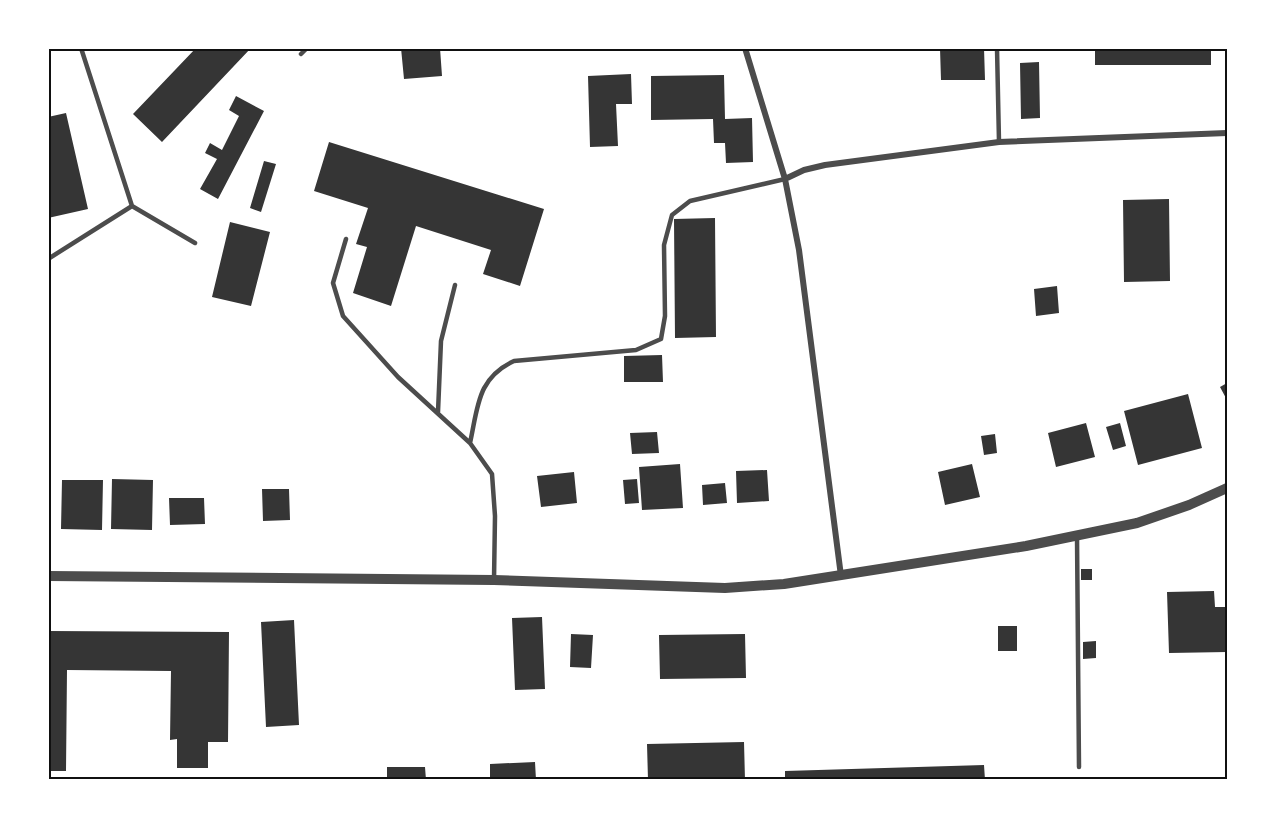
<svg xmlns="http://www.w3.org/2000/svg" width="1275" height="828" viewBox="0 0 1275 828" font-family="'DejaVu Sans',sans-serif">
  <rect width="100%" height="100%" fill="#fff"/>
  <path fill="#353535" d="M196 48H251L162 142 133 114Z
    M401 48H440L442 76 404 79Z
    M940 48H984L985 80H941Z
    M1095 48H1211V65H1095Z
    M1039 62 1040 118 1021 119 1020 63Z
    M631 74 632 104H616L618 146 590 147 588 76Z
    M724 75 725 119 752 118 753 162 726 163 725 143H714L713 119 651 120V76Z
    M236 96 264 111 218 199 200 189 217 159 205 153 210 143 222 150 239 116 229 110Z
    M66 113 88 209 48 218V117Z
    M329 142 544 209 520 286 483 274 491 250 416 226 391 306 353 293 367 247 356 244 368 208 314 191Z
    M264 161 276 164 261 212 250 208Z
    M1169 199 1170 281 1124 282 1123 200Z
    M715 218 716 337 675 338 674 219Z
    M230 222 270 232 251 306 212 297Z
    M1057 286 1059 313 1036 316 1034 289Z
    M662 355 663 382H624V356Z
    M1227 383V400L1220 387Z
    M1188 394 1202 448 1138 465 1124 411Z
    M1086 423 1095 457 1056 467 1048 433Z
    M1120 423 1126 446 1113 450 1106 427Z
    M657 432 659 453 632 454 630 433Z
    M995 434 997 453 984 455 981 436Z
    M680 464 683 508 642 510 639 467Z
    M972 464 980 497 945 505 938 472Z
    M767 470 769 501 737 503 736 471Z
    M574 472 577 503 541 507 537 476Z
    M112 479 153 480 152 530 111 529Z
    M637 479 639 503 625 504 623 480Z
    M62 480H103L102 530 61 529Z
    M725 483 727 503 703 505 702 485Z
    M262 489H289L290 520 263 521Z
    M169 498H204L205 524 170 525Z
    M1081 569H1092V580H1081Z
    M1214 591 1215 607H1227V652L1169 653 1167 592Z
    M542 617 545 689 515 690 512 618Z
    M294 620 299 725 266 727 261 622Z
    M998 626H1017V651H998Z
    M48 631 229 632 228 742H208V768H177V739L170 740 171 671 67 670 66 771H48Z
    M571 634 593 635 591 668 570 667Z
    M745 634 746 678 660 679 659 635Z
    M1096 641V658L1083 659V642Z
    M744 742 745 780H648L647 744Z
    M535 762 536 780H490V764Z
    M984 765 985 780H785V771Z
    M387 767H425L426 780H387Z"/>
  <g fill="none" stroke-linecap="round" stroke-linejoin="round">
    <path stroke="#4c4c4c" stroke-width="4.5" d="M81 48 132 206 195 243
      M997 48 999 142
      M301 54 307 48
      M346 239 333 283 343 316 398 377 470 443 492 474 495 516 494 580
      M48 259 132 206
      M438 412 441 341 455 285
      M470 443C478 407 477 378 514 361L636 350 661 339 665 316 664 245 672 215 690 201 785 179
      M1077 536 1079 767"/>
    <path stroke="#4c4c4c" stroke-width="6" d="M745 48 785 179 799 250 841 576
      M785 179 804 170 825 165 999 142 1227 133"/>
    <path stroke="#4c4c4c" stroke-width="10" d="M48 576 494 580 725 588 784 584 1026 546 1137 523 1189 505 1227 488"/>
  </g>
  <rect width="1275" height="828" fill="none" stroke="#ffffff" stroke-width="99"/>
  <rect x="50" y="50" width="1176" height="728" fill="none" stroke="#111" stroke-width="2"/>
</svg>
